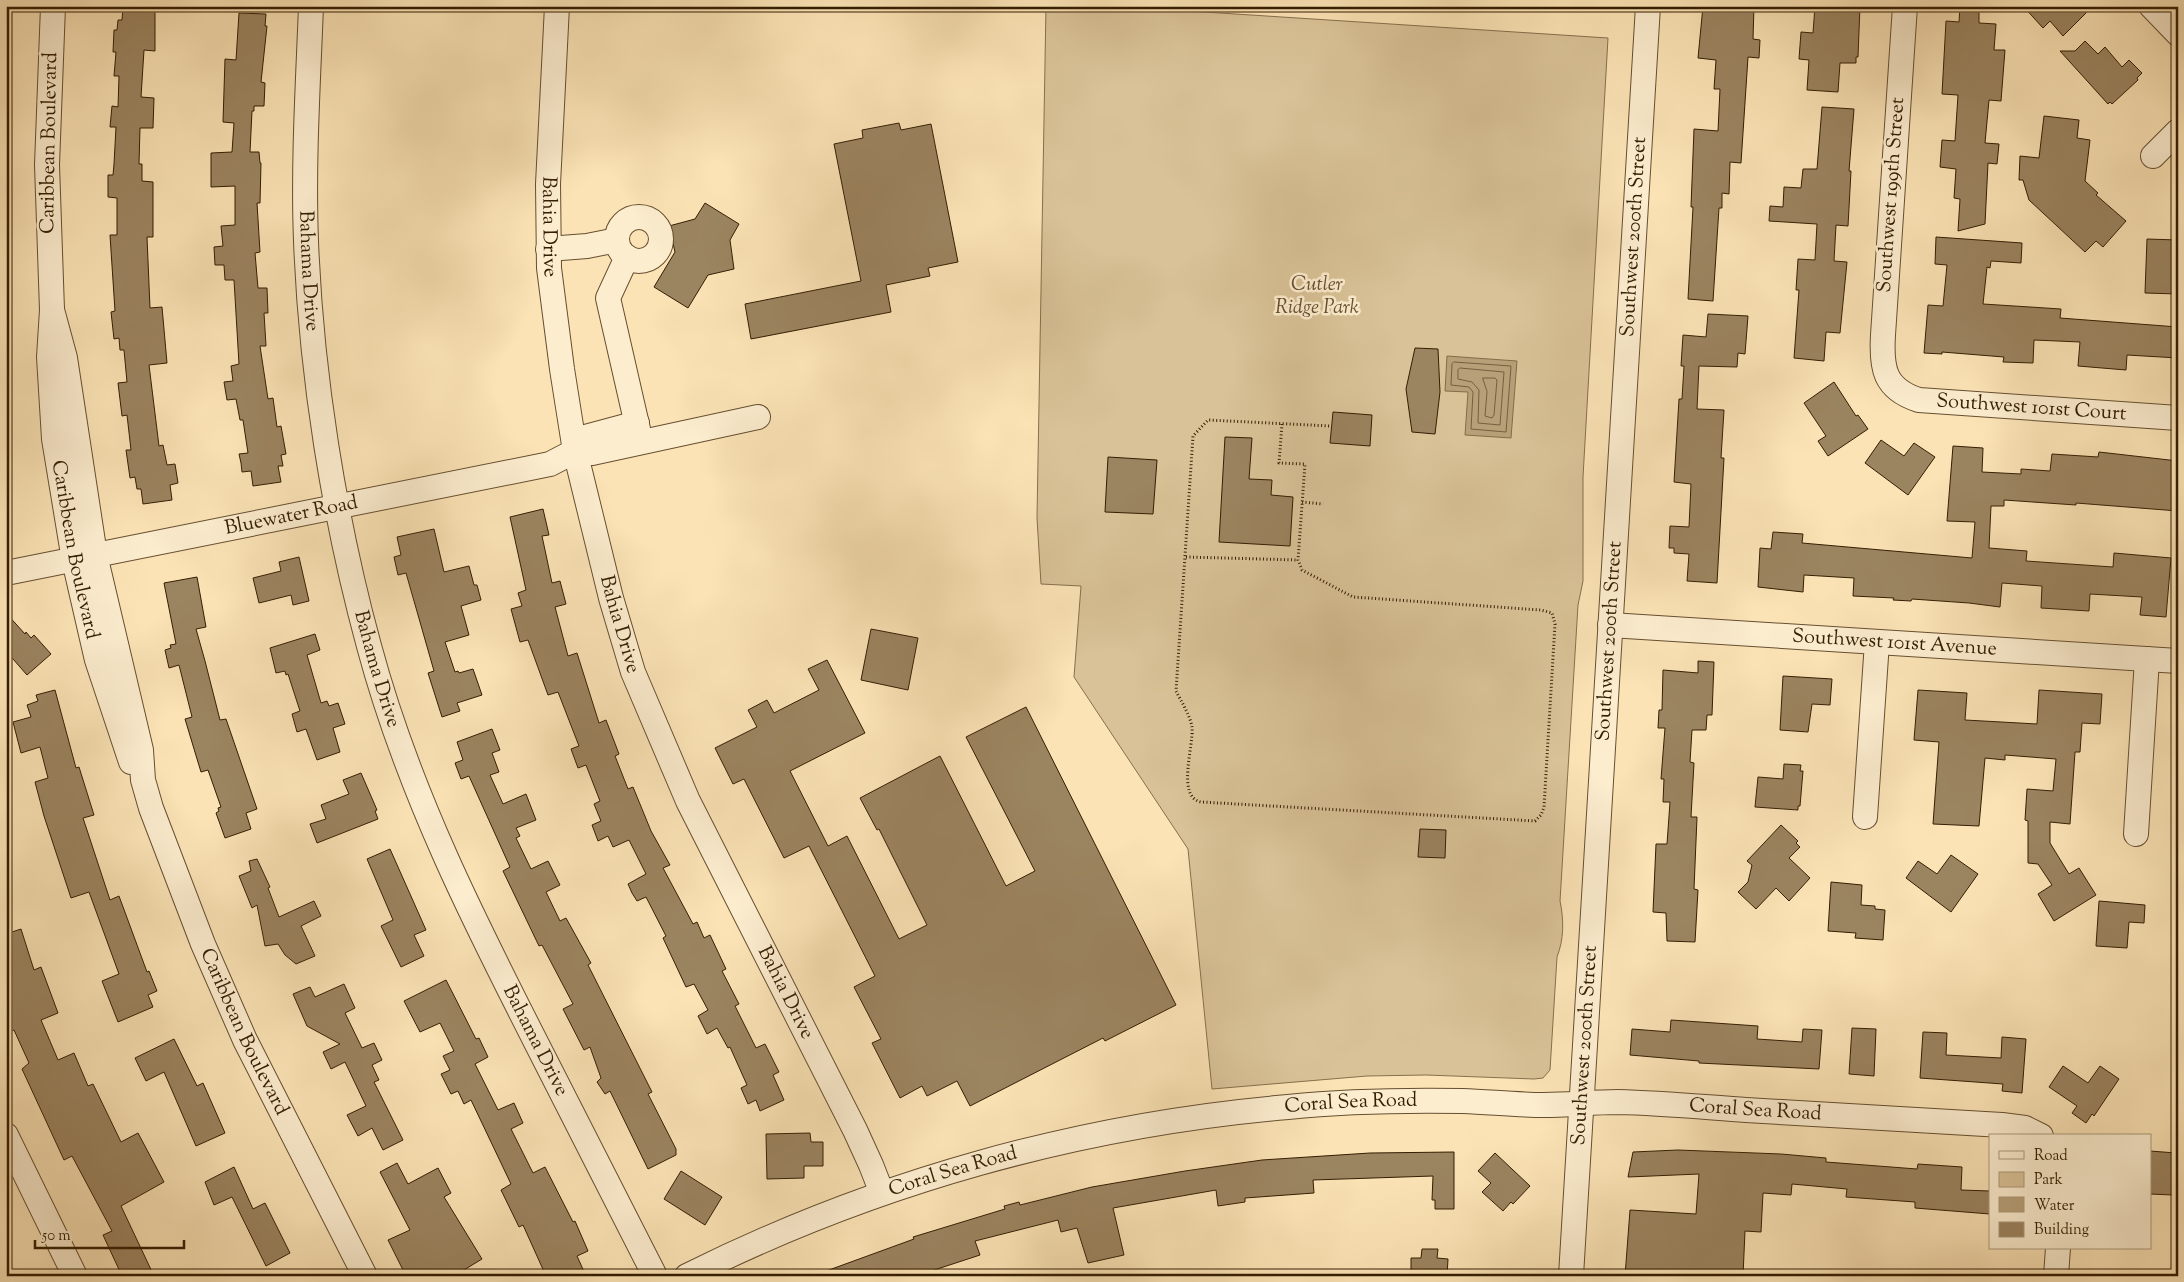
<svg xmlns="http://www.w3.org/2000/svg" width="2184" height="1282" viewBox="0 0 2184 1282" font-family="'Sorts Mill Goudy',serif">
  <rect width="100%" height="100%" fill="#fbe3b5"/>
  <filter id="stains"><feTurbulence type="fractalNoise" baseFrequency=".004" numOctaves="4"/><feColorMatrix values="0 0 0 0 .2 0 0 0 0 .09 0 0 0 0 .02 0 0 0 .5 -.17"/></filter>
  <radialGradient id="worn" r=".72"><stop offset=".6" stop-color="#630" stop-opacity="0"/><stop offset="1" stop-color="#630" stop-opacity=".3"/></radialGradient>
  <path fill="#d9c297" stroke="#86704d" d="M1046 6H1111L1608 38 1583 477V581L1578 605 1560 901C1564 920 1564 939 1557 957L1550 1070 1543 1078 1534 1079 1426 1075 1367 1076 1212 1089 1188 849 1074 677 1081 586 1041 584 1037 518Z"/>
  <path fill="#b7a078" stroke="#836c49" d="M1447 356 1517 361 1511 438 1465 435 1468 392 1445 391Z"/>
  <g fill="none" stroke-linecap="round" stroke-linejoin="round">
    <path stroke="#765f3e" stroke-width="1" d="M1454 362 1511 366 1506 432 1471 429 1473 392 1469 387 1451 385 1452 364Z
      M1460 368 1504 372 1500 425 1478 423 1479 390 1472 382 1458 379V370Z
      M1483 378H1495L1497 380 1494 415 1492 418 1485 416 1487 392Z"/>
  </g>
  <path fill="#9b8460" stroke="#341e03" d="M123 6H155V51L144 50 141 97 154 98 153 128H140L139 164H142V181L153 182V237H147L150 308 162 307 167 363 149 365 159 446 163 445 167 465 175 464 178 483 170 485 172 500 143 504 141 489H137L135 477 130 478 126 450H131L127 415 122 416 118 383 127 382 124 350H120L119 338 114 339 111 312 115 311 110 235H117V198L108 197V175H113L114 164 116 127H110L112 106 118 107 119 76H114L116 52H113L114 30H117L118 20H122Z
    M1703 6H1754L1753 39 1760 40 1759 58 1748 57 1741 163 1730 162 1729 194 1722 193V208H1719L1713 301 1688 299 1693 207H1691L1694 129 1718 131 1720 89H1714L1716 60 1698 58Z
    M1815 6H1860L1858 57H1856V63H1840L1838 92 1807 90 1809 60 1799 59 1801 32 1813 33Z
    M1960 6H1979V23L1996 24 1994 50H2005L2001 101 1989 100 1985 143 1999 144 1997 164 1988 163 1985 224 1958 231 1960 199 1954 198 1956 169 1940 167 1942 140 1955 141 1958 95 1942 94 1946 21 1959 22Z
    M2023 6H2093L2063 36 2050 21 2043 28Z
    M239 13 266 14 265 26H267L261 82 265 83 264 106H254V111H252L250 152H259L260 163H261L260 203H257L260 252 255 253 258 288H267L268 313H264L266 346H260L268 399 273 398 277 427 281 426 286 454 281 455 283 466H278L281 482 253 486 251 471 242 472 241 463 239 454 248 453 243 420H240L236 399 227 400 224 382 233 381 231 366 239 364 234 280H225L224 265H215L214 247 223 246 221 226 235 225V186L211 187V153L232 152 234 123 223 122 225 59 236 60Z
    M2085 41 2098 54 2105 47 2122 67 2129 60 2142 73 2137 78 2138 80 2112 104 2110 102 2108 104 2060 51H2075Z
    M1822 107 1854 109 1849 171H1851L1848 226 1836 225 1834 261 1847 262 1840 333 1826 332 1824 361 1794 358 1799 290H1796L1798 259 1815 260 1817 224 1769 221 1770 206 1783 207 1784 187 1801 188 1803 169H1817Z
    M2044 116 2079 120 2077 138 2090 140 2085 181 2098 193 2096 195 2126 221 2103 247 2096 241 2085 252 2029 200 2023 180H2019L2020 156 2039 158Z
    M899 123 901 130 931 124 958 262 928 268 930 276 886 285 891 312 751 339 745 304 861 281 834 144 863 138 862 130Z
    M705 203 739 224 730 240 734 269 708 275 688 308 654 287 675 252 669 226 695 219Z
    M1936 237 2022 243 2021 263 1991 261 1990 268 1987 267 1983 304 2061 309 2060 318 2178 327V358L2127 355 2126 370 2078 366 2080 342 2034 340 2033 363 2003 362 2004 357 1942 352V354L1924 353 1928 305 1943 306 1947 265 1935 264Z
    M2147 239 2178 240V294L2145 293Z
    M1708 314 1748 316 1745 354 1738 353 1737 367 1699 366 1697 409 1724 410 1721 458H1724L1717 583 1687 581 1689 554 1674 553V548H1669L1670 526 1689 527 1691 484 1674 482 1679 399H1682L1684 366H1681L1683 335 1706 337Z
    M1415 348 1438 349 1440 392 1435 434 1412 432 1406 389Z
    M1834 382 1856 416 1858 415 1868 429 1828 456 1818 441 1826 436 1804 403Z
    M1333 412 1372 415 1370 446 1330 443Z
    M1225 437 1252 438 1249 479 1272 480 1271 495 1293 497 1290 546 1219 542Z
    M1881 440 1904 456 1914 443 1935 457 1908 495 1865 463Z
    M1953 446 1983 448 1982 472 2021 474V469L2050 471 2052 454 2098 457 2099 452 2178 461V511L2076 503V505L2004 500V506H1991L1989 548 2027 551 2026 561 2113 567 2114 553 2171 558 2166 617 2140 615 2142 597 2090 594 2089 611 2041 608 2042 586 2002 583 2000 607 1969 603 1912 599 1911 601 1893 600 1894 598 1853 596 1854 578 1804 575 1803 592 1758 587 1760 548 1771 549 1773 532 1803 534 1802 543 1972 558 1975 522 1947 521Z
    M1108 457 1157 460 1153 514 1105 512Z
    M543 509 549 535 542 536 552 583 560 581 566 604 555 607 568 656 577 653 599 723 606 720 619 754 615 756 628 789 633 787 651 831 670 865 663 868 693 924 697 922 704 938 710 935 726 969 722 971 739 1004 735 1006 756 1048 765 1044 779 1072 773 1075 784 1100 760 1111 756 1100 748 1104 741 1088 747 1085 730 1047 728 1048 717 1028 707 1034 698 1016 708 1010 694 984 686 987 663 938 666 936 646 897 637 901 632 893 628 884 646 874 629 840 613 847 608 836 598 841 592 825 601 821 594 804 600 801 586 765 578 768 571 749 579 746 558 692 548 695 528 640 520 642 511 609 522 606 518 593 526 590 510 517Z
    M434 529 444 572 469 566 474 585H477L481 600 461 606 469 635 445 642 455 672 458 671 459 673 473 669 482 695 457 703 460 711 442 717 428 673 434 671 406 573 398 575 394 557 401 555 397 537Z
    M299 557 309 601 293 605 291 595 259 603 253 578 281 571 279 562Z
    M197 577 206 627 196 629 205 661 220 720 226 719 257 809 246 813 251 829 225 838 216 813 219 811 218 808 221 807 208 770 201 772 185 719 192 717 179 665 169 668 165 650 171 648 170 645 176 644 164 583Z
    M6 613 25 634 26 632 31 638 34 635 51 654 27 675 6 651Z
    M871 629 918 638 908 690 861 680Z
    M315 634 320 650 307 655 321 703 327 701 329 706 338 703 345 724 333 728 340 752 317 760 306 729 297 732 292 714 300 711 288 674 286 675 285 671 276 673 270 648Z
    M827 660 865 733 790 771 828 846 847 836 899 939 927 925 879 829 877 830 860 798 940 756 1006 886 1035 871 966 737 1026 707 1176 1005 1105 1041 1103 1038 970 1106 957 1081 927 1096 922 1086 900 1098 872 1043 881 1039 854 987 875 976 809 846 784 858 744 779 733 784 715 748 757 727 748 710 767 700 774 713 819 690 808 669Z
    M1698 661 1714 662 1712 715H1707L1706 730H1692L1690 762 1694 763 1691 817H1697L1694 889 1698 890 1695 942 1667 941 1666 913 1653 912 1656 844H1667L1670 802H1663L1664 779H1661L1665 728H1658L1659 710H1662L1663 670 1698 673Z
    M1783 676 1832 679 1830 705 1812 704 1808 732 1780 730Z
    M55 690 76 768 79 767 94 815 83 818 110 900 119 896 147 972 149 971 157 991 148 995 153 1007 118 1022 102 981 119 974 89 892 71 898 44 816 35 782 48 778 40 747 21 753 13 722 31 717 27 705 38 701 36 695Z
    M1918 690 1967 693 1965 720 2037 724 2039 690 2102 694 2100 724 2082 723 2080 752H2075L2070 824 2050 822V843L2069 874 2079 868 2096 895 2054 921 2038 894 2052 885 2038 864 2028 863V821L2025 820 2027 789 2053 791 2056 759 2005 755V760L1985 758 1979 826 1933 824 1939 742 1914 740Z
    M492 729 500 750 492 753 499 772 490 775 503 804 526 794 536 820 516 828 520 836 516 838 531 869 548 861 560 885 546 892 560 921 566 918 591 963 588 965 652 1092 648 1094 676 1149V1155L648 1169 610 1091 605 1094 597 1082 601 1078 590 1047 584 1050 563 1009 573 1004 542 945 539 946 503 871 510 867 469 776 461 779 455 763 463 760 457 742Z
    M1784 764 1801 765 1800 771H1803L1800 806H1798V810L1755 807 1758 777 1783 779Z
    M361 773 377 810 375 811 378 819 317 843 310 824 326 819 321 805 349 794 343 780Z
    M1781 825 1798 841 1796 843 1800 847 1789 858 1810 878 1789 901 1776 888 1756 909 1738 892 1748 882 1752 865 1747 861Z
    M1420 829 1446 830 1445 858 1418 857Z
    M390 849 426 930 414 935 424 956 401 967 381 926 393 920 367 859Z
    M1951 855 1978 874 1951 912 1906 878 1918 861 1937 874Z
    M257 859 270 887 268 888 279 917 314 901 321 916 301 926 315 956 296 964 285 955 278 944 265 946 257 905 252 908 239 876 251 871 249 861Z
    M1831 882 1862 885 1861 905 1875 906V909L1885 910 1883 940 1855 938 1856 933 1828 931Z
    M2099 901 2145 905 2144 923 2129 922 2127 948 2096 946Z
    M21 929 34 970 41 967 58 1013 41 1020 58 1060 74 1053 88 1086 93 1084 121 1142 138 1133 164 1182 121 1206 154 1276H122L103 1235 112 1231 72 1156 64 1160 22 1069 29 1063 14 1030 6 1033V934Z
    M446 980 476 1039 479 1038 488 1057 475 1064 498 1110 514 1103 523 1123 511 1129 533 1173 545 1167 573 1222 575 1221 588 1251 577 1256 586 1276H546L523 1225 519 1227 501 1190 511 1184 471 1100 464 1104 458 1091 451 1094 441 1074 450 1070 443 1056 454 1051 440 1023 420 1032 404 1001Z
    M344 984 355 1008 345 1013 362 1048 374 1043 382 1060 372 1065 379 1080 374 1082 403 1140 383 1150 372 1128 358 1136 347 1115 366 1106 345 1062 331 1069 323 1052 340 1044 307 1026 293 994 310 987 315 997Z
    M1671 1020 1758 1026 1757 1039 1802 1042 1803 1029 1822 1030 1819 1069 1699 1063V1061L1630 1055 1632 1029 1670 1032Z
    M1852 1028 1876 1029 1874 1076 1849 1074Z
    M1923 1032 1947 1033 1946 1055 2001 1058 2002 1037 2026 1039 2022 1093 2002 1091 2003 1084 1920 1078Z
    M174 1039 197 1086 203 1083 225 1133 196 1146 164 1072 146 1081 135 1058Z
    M2063 1066 2088 1083 2100 1066 2119 1079 2094 1116 2092 1114 2086 1123 2072 1113 2077 1106 2049 1087Z
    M810 1133 811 1142H823V1166H804V1178L767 1179 766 1134Z
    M1678 1150 1781 1154 1826 1158V1162L1917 1169 1918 1164 1962 1167 1961 1190 1990 1191V1214L1915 1208V1202L1846 1197 1847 1189 1792 1184 1791 1195 1763 1193 1761 1232 1745 1231 1743 1276H1625L1630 1210 1696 1214 1699 1174 1628 1177 1633 1152Z
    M2150 1151 2176 1153 2173 1195 2150 1194Z
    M1454 1152V1209H1435V1200H1432L1433 1176 1313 1180 1314 1193 1245 1198V1202L1218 1206 1216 1190 1113 1208 1124 1255 1088 1263 1077 1228 1061 1232 1058 1220 975 1241 980 1255 916 1276H818V1274L914 1239 913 1237 1005 1209 1004 1206 1019 1202 1020 1205 1092 1187 1185 1171 1262 1160 1370 1153Z
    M1495 1153 1530 1186 1513 1204 1511 1202 1503 1211 1482 1192 1491 1183 1478 1171Z
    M397 1163 408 1184 438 1168 451 1193 444 1197 482 1259 454 1276H406L388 1240 410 1230 380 1172Z
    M234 1167 253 1209 265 1203 290 1253 266 1266 232 1197 214 1205 205 1182Z
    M681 1171 722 1197 705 1225 664 1199Z
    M1422 1249H1438L1437 1258 1448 1259 1447 1276H1411V1258H1421Z"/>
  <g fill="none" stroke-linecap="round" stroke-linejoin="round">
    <g stroke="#664f30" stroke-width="26">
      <g id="minor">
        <path id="s1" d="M53 6 47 165 52 310 49 357 54 439 74 560 97 660 131 762"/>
        <path id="s2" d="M311 6C308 85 303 163 306 241 311 374 334 518 369 646 408 792 477 927 545 1060 582 1132 618 1204 655 1276"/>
        <path id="s3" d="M557 6 548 184 549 268 562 369 575 451 611 598 633 672 688 801 855 1130 871 1165 882 1193"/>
        <path id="s4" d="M1905 6 1883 335C1881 368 1884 389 1919 400L2178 418"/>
        <path d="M2151 6 2178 34"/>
        <path d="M2153 156 2178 131"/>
        <circle cx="639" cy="239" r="22"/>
        <path d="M548 249 587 246 617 240"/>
        <path d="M627 257 608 298 640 438"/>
        <path id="s5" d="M52 310 65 358 95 555 141 750 143 780 151 808 203 944 245 1040 365 1276"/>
        <path d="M637 423 585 437 575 451 592 453 758 417"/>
        <path id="s6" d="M6 573 550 464 575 451"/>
        <path id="s7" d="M1610 625 2178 661"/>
        <path d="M1865 817 1877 642"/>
        <path d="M2136 834 2147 659"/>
        <path d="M6 1135 75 1276"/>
        <path id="s8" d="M687 1276C875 1182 1079 1125 1288 1107 1346 1101 1404 1100 1463 1101 1490 1102 1517 1105 1544 1105 1568 1105 1593 1102 1618 1102 1661 1103 1703 1107 1746 1110 1831 1115 1917 1120 2002 1125L2025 1128 2041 1136"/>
        <path id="s9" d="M1571 1276 1648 6"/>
        <path d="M2056 1276 2058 1248"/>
      </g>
    </g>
    <path stroke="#341e03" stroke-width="3" stroke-dasharray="1 2.5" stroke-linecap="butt" d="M1282 424 1279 463 1305 464 1298 560 1302 570 1353 597 1541 610 1552 613 1555 624 1544 807 1541 815 1535 821 1201 802C1176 797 1194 746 1192 727 1190 715 1181 701 1176 691L1193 436 1208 420 1330 426
      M1302 502 1323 504
      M1186 557 1298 560"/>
    <use href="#minor" stroke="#fcedcf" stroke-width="24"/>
  </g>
  <g text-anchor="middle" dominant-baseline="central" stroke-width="5" stroke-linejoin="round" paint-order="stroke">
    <g font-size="20" fill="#341e03" stroke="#fcedcf">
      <text transform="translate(50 143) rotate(-89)">Caribbean Boulevard</text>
      <text transform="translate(1892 195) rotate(-86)">Southwest 199th Street</text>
      <text stroke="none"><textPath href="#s3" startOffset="221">Bahia Drive</textPath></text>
      <text stroke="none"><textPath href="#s9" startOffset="1041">Southwest 200th Street</textPath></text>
      <text stroke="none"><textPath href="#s2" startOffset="265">Bahama Drive</textPath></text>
      <text stroke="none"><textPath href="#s4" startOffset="525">Southwest 101st Court</textPath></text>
      <text stroke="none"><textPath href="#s6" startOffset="291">Bluewater Road</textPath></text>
      <text stroke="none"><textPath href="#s1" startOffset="546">Caribbean Boulevard</textPath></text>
      <text stroke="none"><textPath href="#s3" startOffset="626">Bahia Drive</textPath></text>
      <text stroke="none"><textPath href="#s9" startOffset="636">Southwest 200th Street</textPath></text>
      <text stroke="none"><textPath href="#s7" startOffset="285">Southwest 101st Avenue</textPath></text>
      <text stroke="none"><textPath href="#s2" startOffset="670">Bahama Drive</textPath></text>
      <text stroke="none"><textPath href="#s3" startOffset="1031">Bahia Drive</textPath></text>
      <text stroke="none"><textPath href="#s5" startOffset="751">Caribbean Boulevard</textPath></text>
      <text stroke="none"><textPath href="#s2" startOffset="1075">Bahama Drive</textPath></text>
      <text stroke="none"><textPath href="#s9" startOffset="231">Southwest 200th Street</textPath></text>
      <text stroke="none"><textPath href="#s8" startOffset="691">Coral Sea Road</textPath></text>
      <text stroke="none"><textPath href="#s8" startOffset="1096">Coral Sea Road</textPath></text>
      <text stroke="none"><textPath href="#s8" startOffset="286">Coral Sea Road</textPath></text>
    </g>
    <g font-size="20" font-style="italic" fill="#664f2f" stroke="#fcedcf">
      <text x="1317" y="285">Cutler<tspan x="1317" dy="23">Ridge Park</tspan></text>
    </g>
  </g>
  <rect width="2184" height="1282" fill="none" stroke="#fbe3b5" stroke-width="25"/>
  <rect x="8" y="8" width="2169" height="1267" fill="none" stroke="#341e03" stroke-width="2.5"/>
  <rect x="12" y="12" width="2159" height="1257" fill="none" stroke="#341e03"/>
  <rect x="1989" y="1134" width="162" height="115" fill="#fcedcf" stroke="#ac9a7d"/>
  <rect x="1999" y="1151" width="25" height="8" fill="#fcedcf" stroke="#ac9a7d"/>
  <text x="2034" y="1160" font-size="15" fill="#341e03">Road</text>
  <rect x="1999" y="1172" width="25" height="15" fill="#d9c297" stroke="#ac9a7d"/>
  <text x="2034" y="1184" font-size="15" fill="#341e03">Park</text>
  <rect x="1999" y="1197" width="25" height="15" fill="#b7a078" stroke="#ac9a7d"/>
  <text x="2034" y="1210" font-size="15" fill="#341e03">Water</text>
  <rect x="1999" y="1222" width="25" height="15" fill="#9b8460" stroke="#ac9a7d"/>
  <text x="2034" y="1234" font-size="15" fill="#341e03">Building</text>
  <path d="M35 1240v8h149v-8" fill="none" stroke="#341e03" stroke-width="2.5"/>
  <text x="42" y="1240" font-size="15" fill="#341e03" stroke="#fcedcf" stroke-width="4" paint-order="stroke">50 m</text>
  <rect width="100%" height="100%" filter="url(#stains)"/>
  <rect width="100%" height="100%" fill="url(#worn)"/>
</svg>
